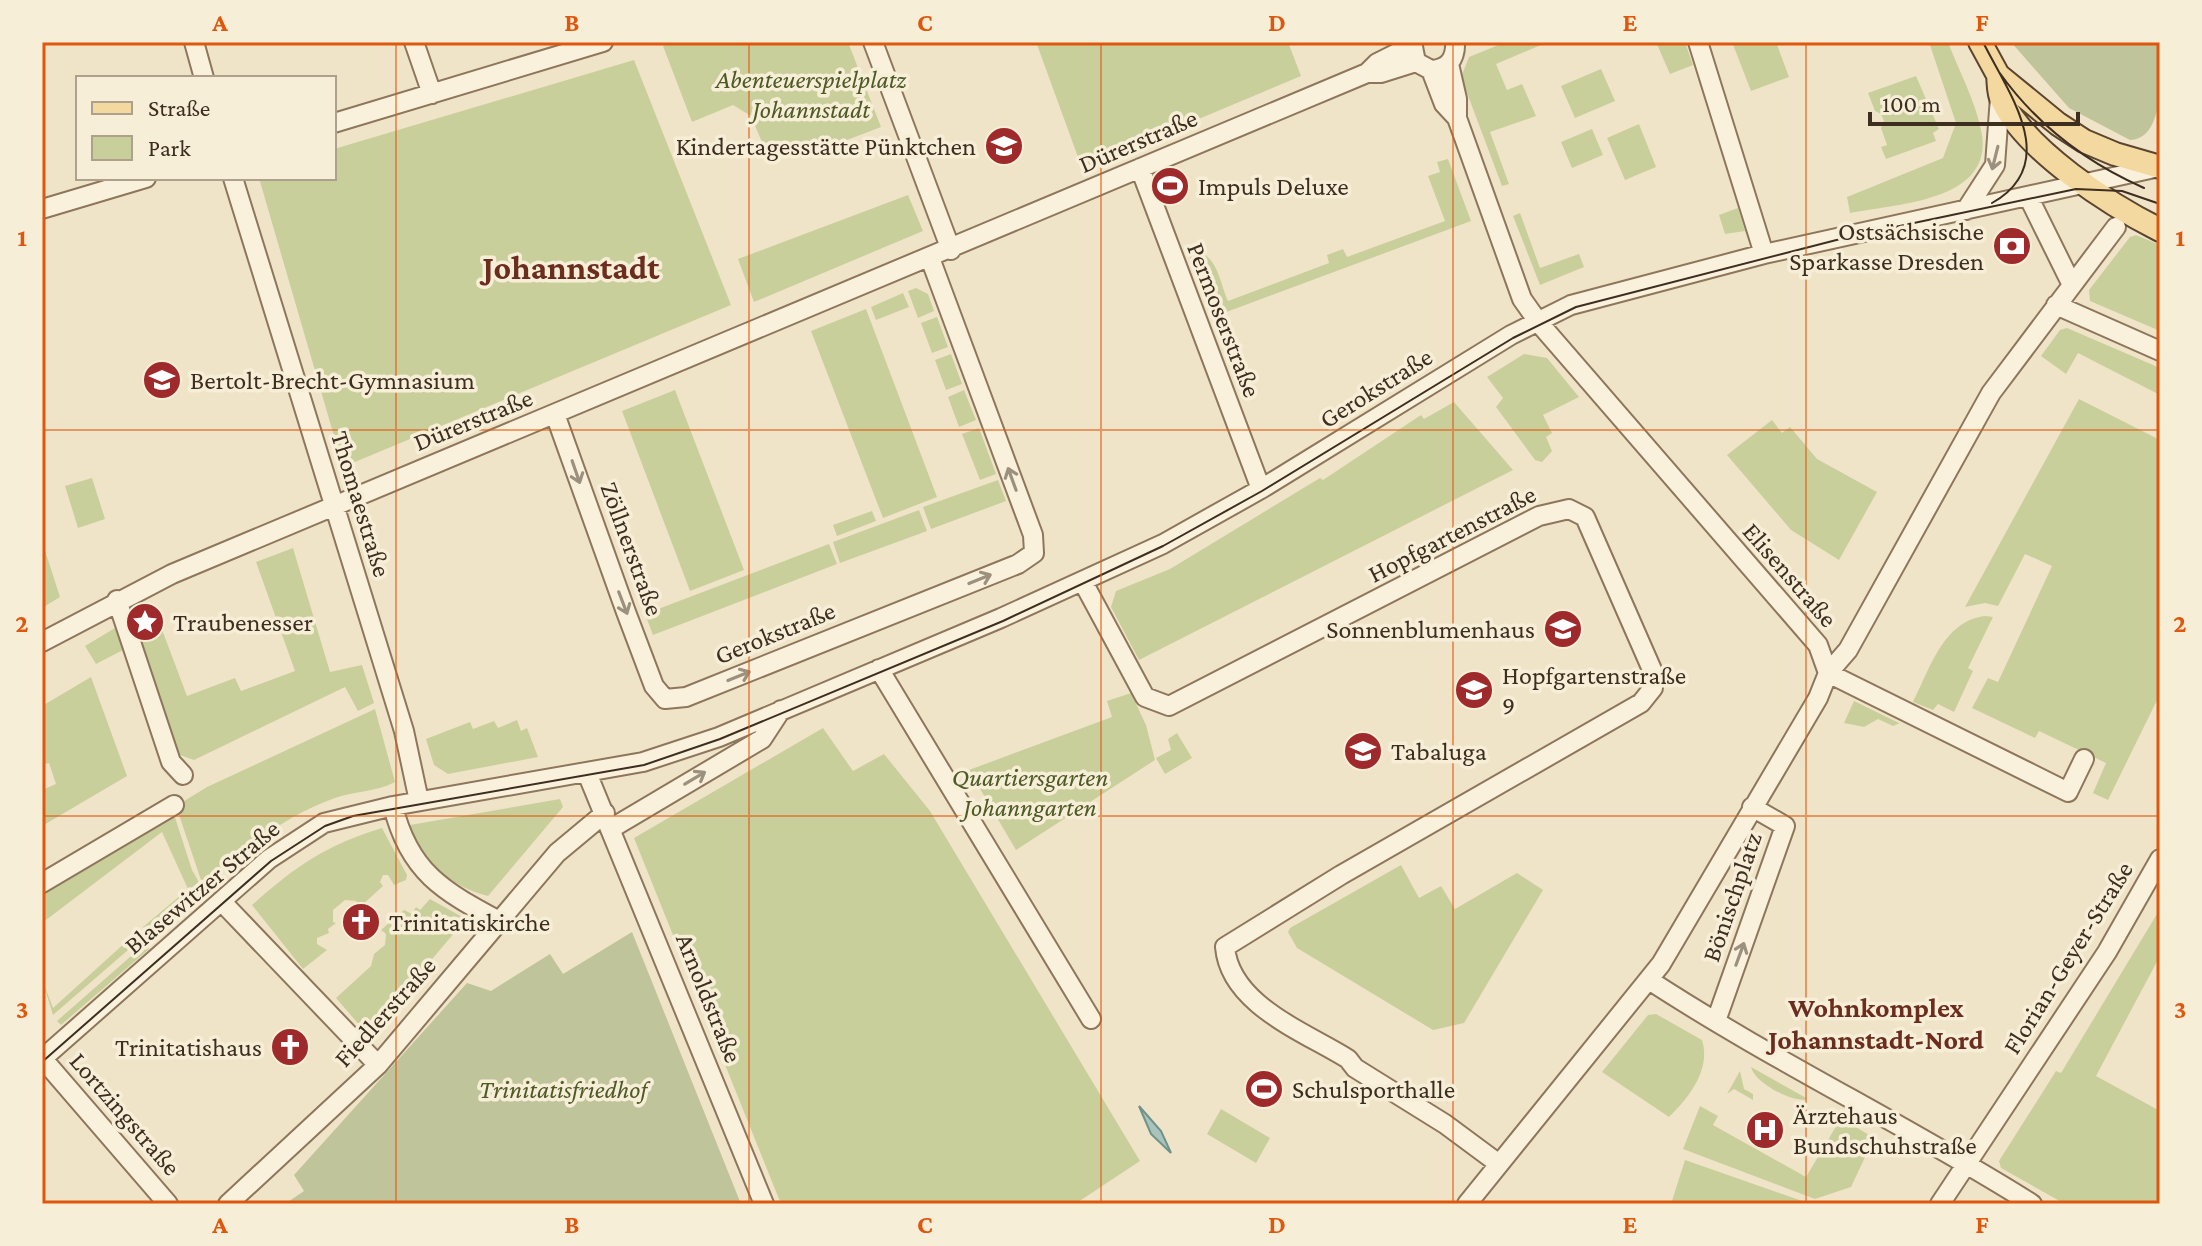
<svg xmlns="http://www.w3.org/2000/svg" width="2202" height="1246" viewBox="0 0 2202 1246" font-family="'Crimson Pro',serif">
  <rect width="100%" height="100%" fill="#f0e4c8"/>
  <path fill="#c9cf9b" d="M675 42H848L881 127 800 158 793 144 767 154 751 116 733 105 692 122 663 46Z
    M1036 42H1288L1301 76 1082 168Z
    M1506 42H1548L1496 64 1507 90 1522 84 1536 116 1490 132 1509 184 1502 186 1461 77 1469 57Z
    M1656 42H1685L1693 65 1670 74Z
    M1732 42H1776L1789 77 1751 91Z
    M1929 42H1948C1959 71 1977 104 1982 135 1992 202 1895 204 1850 213L1847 197 1943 158 1956 123Z
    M634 60 731 305 343 467 259 178H334V149Z
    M1601 69 1615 101 1575 118 1561 86Z
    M1916 76 1939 129 1933 133 1936 141 1886 159 1881 147 1887 145 1881 128 1884 121 1881 114 1875 111 1868 93Z
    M1639 124 1656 167 1625 180 1607 138Z
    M1592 129 1603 155 1572 168 1561 142Z
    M1448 159 1471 221 1213 317 1189 255 1193 252C1217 251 1220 284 1228 301L1329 263 1327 255 1343 249 1347 257 1445 221 1428 176 1440 172 1437 162Z
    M908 195 923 231 754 302 738 259Z
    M1738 208 1745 231 1725 234 1719 215Z
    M1520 213 1540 268 1579 254 1584 267 1540 285 1513 216Z
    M2136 235 2160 245V331L2090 301 2089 290 2130 237Z
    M916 288 928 294 934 311 918 318 908 291Z
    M903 293 909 307 876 320 871 307Z
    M866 309 937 497 883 518 811 331Z
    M937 317 948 347 932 353 921 323Z
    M2067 328 2160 368V395L2078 353 2066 374 2041 356 2060 330Z
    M951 354 962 384 946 390 935 360Z
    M1524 354 1547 358 1579 397 1543 415 1552 433 1546 437 1552 451 1542 462 1535 460 1496 407 1503 398 1487 377Z
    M675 390 744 570 690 591 622 411Z
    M964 390 976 420 959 427 948 397Z
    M2079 399 2160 440V694L2108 800 2093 793 2106 763 2039 731 2035 738 1972 708 1988 678 1998 682 2052 566 2025 554 1998 606 1985 603 1965 607Z
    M1454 402 1513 470 1139 660 1111 607 1116 591 1170 569 1320 478 1323 480 1421 415 1424 419Z
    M1772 420 1782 433 1790 427 1817 459 1877 492 1839 560 1791 530 1727 455Z
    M979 428 996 474 980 480 962 434Z
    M92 478 105 519 78 528 65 486Z
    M998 480 1006 501 931 529 923 507Z
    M919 510 927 531 840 563 833 542Z
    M872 511 876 521 837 536 833 525Z
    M42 541 60 597 42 608Z
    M829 544 837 564 653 635 645 614Z
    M293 548 330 672 362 665 374 703 358 711 345 687 194 760 168 751 124 622 155 611 187 696 235 678 241 691 295 671 256 562Z
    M1985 616 1993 617 1968 668 1973 671 1954 712 1938 704 1933 710 1913 702C1930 669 1943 621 1985 616Z
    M115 628 123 650 96 664 85 646Z
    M91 677 127 776 42 826V790L56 784 49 763 42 765V706Z
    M1131 693 1146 725 1155 760 1016 850 969 770 1112 717 1107 701Z
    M1854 701 1899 723H1900L1893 726 1878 719 1864 727 1844 723Z
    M375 709 395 782C377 792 354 791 335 798 284 816 245 849 204 883L201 880 176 806 207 787Z
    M517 720 521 731 527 728 538 757 448 774 434 765 426 739 470 722 473 729 494 721 498 728Z
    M823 728 853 771 884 754 930 811 1140 1161 1075 1204H781L634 838Z
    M1177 733 1192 758 1165 774 1156 758 1171 750 1168 739Z
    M560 799 563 807 488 896C450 886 422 863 410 825Z
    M172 808 192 870 201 886 148 932 143 927 188 889 162 832 42 923V887Z
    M382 828 407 875 406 880 394 885 388 875H383L380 882 383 886 360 907 356 901 345 900 333 910V922L336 923 328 929 329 933 317 938V944L327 950 303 969 252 905C296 866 326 845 382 828Z
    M1401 865 1419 898 1441 886 1455 909 1517 873 1543 890 1464 1023 1433 1030 1297 948 1288 932 1290 928Z
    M430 899 466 919 368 1035 336 998 371 966 374 954 385 945 386 934 381 930 404 910 412 914 416 907 420 910Z
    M2160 909V956L2096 1076 2160 1111V1204H2065L2001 1168 1999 1161 2056 1071 2061 1073Z
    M137 932 143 937 53 1015 42 979 53 1008Z
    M147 942 149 949 61 1025 57 1021Z
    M1656 1014 1702 1040C1711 1069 1690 1097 1669 1117L1602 1072 1648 1015Z
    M1751 1067 1808 1099C1793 1104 1754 1082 1751 1067Z
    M1740 1071 1744 1089 1753 1094V1100L1734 1089 1727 1094Z
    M1700 1106 1718 1116 1713 1125 1806 1177 1841 1118 1874 1138 1851 1187 1815 1199 1683 1149Z
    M1221 1109 1270 1138 1256 1163 1207 1134Z
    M1685 1160 1811 1204H1671Z"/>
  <path fill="#bfc49a" d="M2011 42H2160C2160 67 2167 139 2130 140L2069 108Z
    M632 932 741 1204H285L304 1191 294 1175 467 983 491 991 550 954 563 974Z"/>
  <path fill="#a9c4bc" stroke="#6f938a" stroke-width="2" d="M1139 1106 1161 1131 1171 1153 1151 1134Z"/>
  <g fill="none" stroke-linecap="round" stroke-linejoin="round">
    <g stroke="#8d765c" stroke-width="22">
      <path id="minor" d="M194 42 204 78
        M414 42 432 94
        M873 42 951 250
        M1412 42 1416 62 1431 70C1448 69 1456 59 1455 42
        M1698 42 1764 254
        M1449 64 1457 99V118
        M1431 70 1444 104 1457 118 1522 299 1539 323 1818 645 1828 673
        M1367 73H1381L1416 62
        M334 123 603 42
        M1140 168 1261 489
        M233 178 404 731 419 801
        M2028 196 2071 283
        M42 209 146 178
        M1966 210 1995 165 2000 97
        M2056 305 2160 351
        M555 414 626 612 654 686 665 699 686 697 1018 564 1034 553 1033 535 930 258
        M1083 582 1145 697 1169 706 1539 516 1569 509 1585 517 1653 672V688L1641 703 1341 875 1225 947C1230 1005 1305 1032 1348 1059L1355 1068 1445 1124 1499 1164
        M117 600 171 762 183 775
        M42 642 172 574 1367 73 1377 63 1411 46
        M879 669 1091 1019
        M1828 673 2068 792 2084 759
        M587 773 764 1204
        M393 806C409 872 443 891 499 921
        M612 828 762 739 781 710
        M42 883 174 805
        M222 902 378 1065
        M1649 980C1773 1061 1907 1125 2032 1204
        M1716 1021 1785 826 1752 807
        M42 1058 168 1204
        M42 1059 269 859 324 823 393 806 643 762 719 737 1001 618 1163 544 1261 489 1511 335 1571 305 1764 254 2159 167
        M228 1204 378 1065 557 853 605 813
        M1467 1204 1661 964 1818 698 1828 673 1848 650 1991 393 2116 227
        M1940 1204 2107 952 2160 859"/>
    </g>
    <g stroke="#5b4430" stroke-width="26">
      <path id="major" d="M1980 42 1998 75 2058 124 2084 141 2115 154 2160 167
        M1998 75C1999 83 1998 93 2002 100 2026 151 2110 205 2160 230"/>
    </g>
    <use href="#minor" stroke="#faf1dc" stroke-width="18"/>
    <use href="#major" stroke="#f3d9a0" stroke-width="22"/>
    <path stroke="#3d2e20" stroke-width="2" d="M1983 42C2007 91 2063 163 1992 203
      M1999 72C2036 124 2085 162 2144 188
      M42 1062 271 861 325 826 353 816 644 765 720 739 1003 621 1163 546 1262 491 1513 338 1576 307 1852 236 2076 189 2122 191 2160 204"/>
  </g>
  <defs><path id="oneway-shaft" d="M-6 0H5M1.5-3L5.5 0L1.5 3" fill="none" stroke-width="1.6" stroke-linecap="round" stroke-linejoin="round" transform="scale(2)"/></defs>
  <g stroke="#9c907e">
    <use href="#oneway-shaft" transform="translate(1995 158) rotate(104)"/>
    <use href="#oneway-shaft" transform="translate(576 472) rotate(71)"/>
    <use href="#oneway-shaft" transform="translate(1012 479) rotate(-110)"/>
    <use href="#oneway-shaft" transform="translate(980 579) rotate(-22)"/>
    <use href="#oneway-shaft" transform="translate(623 603) rotate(69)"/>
    <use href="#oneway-shaft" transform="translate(739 676) rotate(-22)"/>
    <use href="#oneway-shaft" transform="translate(695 778) rotate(-31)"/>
    <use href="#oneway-shaft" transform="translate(1740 954) rotate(-70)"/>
  </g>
  <path fill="none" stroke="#df570d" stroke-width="2" stroke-opacity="0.55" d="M396 42V1204M749 42V1204M1101 42V1204M1453 42V1204M1806 42V1204M42 430H2160M42 816H2160"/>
  <defs>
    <g id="school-disc" transform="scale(2)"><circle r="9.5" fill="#9e2a2b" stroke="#f7eed8"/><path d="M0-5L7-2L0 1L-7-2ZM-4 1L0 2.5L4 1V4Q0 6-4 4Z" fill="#fff"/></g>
    <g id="stadium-disc" transform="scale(2)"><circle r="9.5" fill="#9e2a2b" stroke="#f7eed8"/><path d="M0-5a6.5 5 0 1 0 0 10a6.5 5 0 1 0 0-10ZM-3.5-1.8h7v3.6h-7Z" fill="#fff"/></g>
    <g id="bank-disc" transform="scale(2)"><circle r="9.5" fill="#9e2a2b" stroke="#f7eed8"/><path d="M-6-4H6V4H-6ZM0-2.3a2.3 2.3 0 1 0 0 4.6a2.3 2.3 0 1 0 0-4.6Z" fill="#fff"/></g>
    <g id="sight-disc" transform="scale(2)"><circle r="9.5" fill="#9e2a2b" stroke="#f7eed8"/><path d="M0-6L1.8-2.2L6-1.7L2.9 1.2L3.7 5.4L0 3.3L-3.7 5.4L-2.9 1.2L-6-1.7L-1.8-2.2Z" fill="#fff"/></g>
    <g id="church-disc" transform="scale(2)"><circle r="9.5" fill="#9e2a2b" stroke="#f7eed8"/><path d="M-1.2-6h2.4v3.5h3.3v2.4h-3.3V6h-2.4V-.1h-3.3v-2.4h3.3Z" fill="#fff"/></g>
    <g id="hospital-disc" transform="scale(2)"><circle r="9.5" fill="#9e2a2b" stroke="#f7eed8"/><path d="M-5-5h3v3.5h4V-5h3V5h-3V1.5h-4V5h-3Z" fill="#fff"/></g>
  </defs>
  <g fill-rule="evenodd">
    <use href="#school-disc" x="1004" y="146"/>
    <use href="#stadium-disc" x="1170" y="186"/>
    <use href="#bank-disc" x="2012" y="246"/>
    <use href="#school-disc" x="162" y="380"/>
    <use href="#sight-disc" x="145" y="622"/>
    <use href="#school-disc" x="1563" y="629"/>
    <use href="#school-disc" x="1474" y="690"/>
    <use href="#school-disc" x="1363" y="751"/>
    <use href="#church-disc" x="361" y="922"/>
    <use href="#church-disc" x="290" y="1047"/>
    <use href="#stadium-disc" x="1264" y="1089"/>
    <use href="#hospital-disc" x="1765" y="1130"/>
  </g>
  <g text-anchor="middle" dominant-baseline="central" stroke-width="7" stroke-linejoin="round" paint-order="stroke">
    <g font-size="26" font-style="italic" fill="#4d5a26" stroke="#f7eed8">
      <text x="811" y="79">Abenteuerspielplatz<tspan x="811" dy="30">Johannstadt</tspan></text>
      <text x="1030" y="777">Quartiersgarten<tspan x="1030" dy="30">Johanngarten</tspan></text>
      <text x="563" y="1089">Trinitatisfriedhof</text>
    </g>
    <g font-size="26" fill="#3d2e20" stroke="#f7eed8">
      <text transform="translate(1138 141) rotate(-23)">Dürerstraße</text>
      <text transform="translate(1224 320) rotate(69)">Permoserstraße</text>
      <text transform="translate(1376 388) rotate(-32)">Gerokstraße</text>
      <text transform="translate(473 420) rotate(-22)">Dürerstraße</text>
      <text transform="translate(361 504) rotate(73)">Thomaestraße</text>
      <text transform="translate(1452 534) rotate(-27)">Hopfgartenstraße</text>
      <text transform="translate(632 549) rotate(70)">Zöllnerstraße</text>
      <text transform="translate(1790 575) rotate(49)">Elisenstraße</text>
      <text transform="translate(775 633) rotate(-22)">Gerokstraße</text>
      <text transform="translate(202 887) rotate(-40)">Blasewitzer Straße</text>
      <text transform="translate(1732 897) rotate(-71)">Bönischplatz</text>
      <text transform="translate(2068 958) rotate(-58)">Florian-Geyer-Straße</text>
      <text transform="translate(709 998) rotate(68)">Arnoldstraße</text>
      <text transform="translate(385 1012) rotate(-48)">Fiedlerstraße</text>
      <text transform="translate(125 1114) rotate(49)">Lortzingstraße</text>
    </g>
    <g font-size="26" fill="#3d2e20" stroke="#f7eed8" text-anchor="start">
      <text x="976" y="146" text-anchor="end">Kindertagesstätte Pünktchen</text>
      <text x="1198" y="186">Impuls Deluxe</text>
      <text x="1984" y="231" text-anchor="end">Ostsächsische<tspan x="1984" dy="30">Sparkasse Dresden</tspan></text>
      <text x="190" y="380">Bertolt-Brecht-Gymnasium</text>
      <text x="173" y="622">Traubenesser</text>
      <text x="1535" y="629" text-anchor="end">Sonnenblumenhaus</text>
      <text x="1502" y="675">Hopfgartenstraße<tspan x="1502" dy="30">9</tspan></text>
      <text x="1391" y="751">Tabaluga</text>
      <text x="389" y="922">Trinitatiskirche</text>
      <text x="262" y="1047" text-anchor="end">Trinitatishaus</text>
      <text x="1292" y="1089">Schulsporthalle</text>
      <text x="1793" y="1115">Ärztehaus<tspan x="1793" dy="30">Bundschuhstraße</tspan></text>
    </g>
    <g font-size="28" font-weight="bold" fill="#6b2e1e" stroke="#f7eed8">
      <text x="1876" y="1007">Wohnkomplex<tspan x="1876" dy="32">Johannstadt-Nord</tspan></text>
    </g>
    <g font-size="34" font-weight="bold" fill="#6b2e1e" stroke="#f7eed8">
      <text x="571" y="267">Johannstadt</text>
    </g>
  </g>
  <rect width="2202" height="1246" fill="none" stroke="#f7eed8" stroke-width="88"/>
  <rect x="76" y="76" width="260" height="104" fill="#f7eed8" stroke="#ada18e" stroke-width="2"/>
  <rect x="92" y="102" width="40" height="12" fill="#f3d9a0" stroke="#ada18e" stroke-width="2"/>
  <text x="148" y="116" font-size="24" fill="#3d2e20">Straße</text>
  <rect x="92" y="136" width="40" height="24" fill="#c9cf9b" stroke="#ada18e" stroke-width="2"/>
  <text x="148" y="156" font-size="24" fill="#3d2e20">Park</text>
  <path d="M1870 112v12h208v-12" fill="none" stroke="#3d2e20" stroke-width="4"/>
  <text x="1882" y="112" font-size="24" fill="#3d2e20" stroke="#f7eed8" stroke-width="6" paint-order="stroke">100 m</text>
  <rect x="44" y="44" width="2114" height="1158" fill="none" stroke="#df570d" stroke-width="3"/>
  <g font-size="26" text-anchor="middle" font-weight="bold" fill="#df570d">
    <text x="220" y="31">A</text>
    <text x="572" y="31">B</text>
    <text x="925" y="31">C</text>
    <text x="1277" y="31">D</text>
    <text x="1630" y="31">E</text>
    <text x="1982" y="31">F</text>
    <text x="22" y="246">1</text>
    <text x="2180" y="246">1</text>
    <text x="22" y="632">2</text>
    <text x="2180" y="632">2</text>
    <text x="22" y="1018">3</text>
    <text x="2180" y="1018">3</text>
    <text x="220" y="1233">A</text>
    <text x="572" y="1233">B</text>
    <text x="925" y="1233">C</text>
    <text x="1277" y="1233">D</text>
    <text x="1630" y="1233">E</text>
    <text x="1982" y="1233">F</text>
  </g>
</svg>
